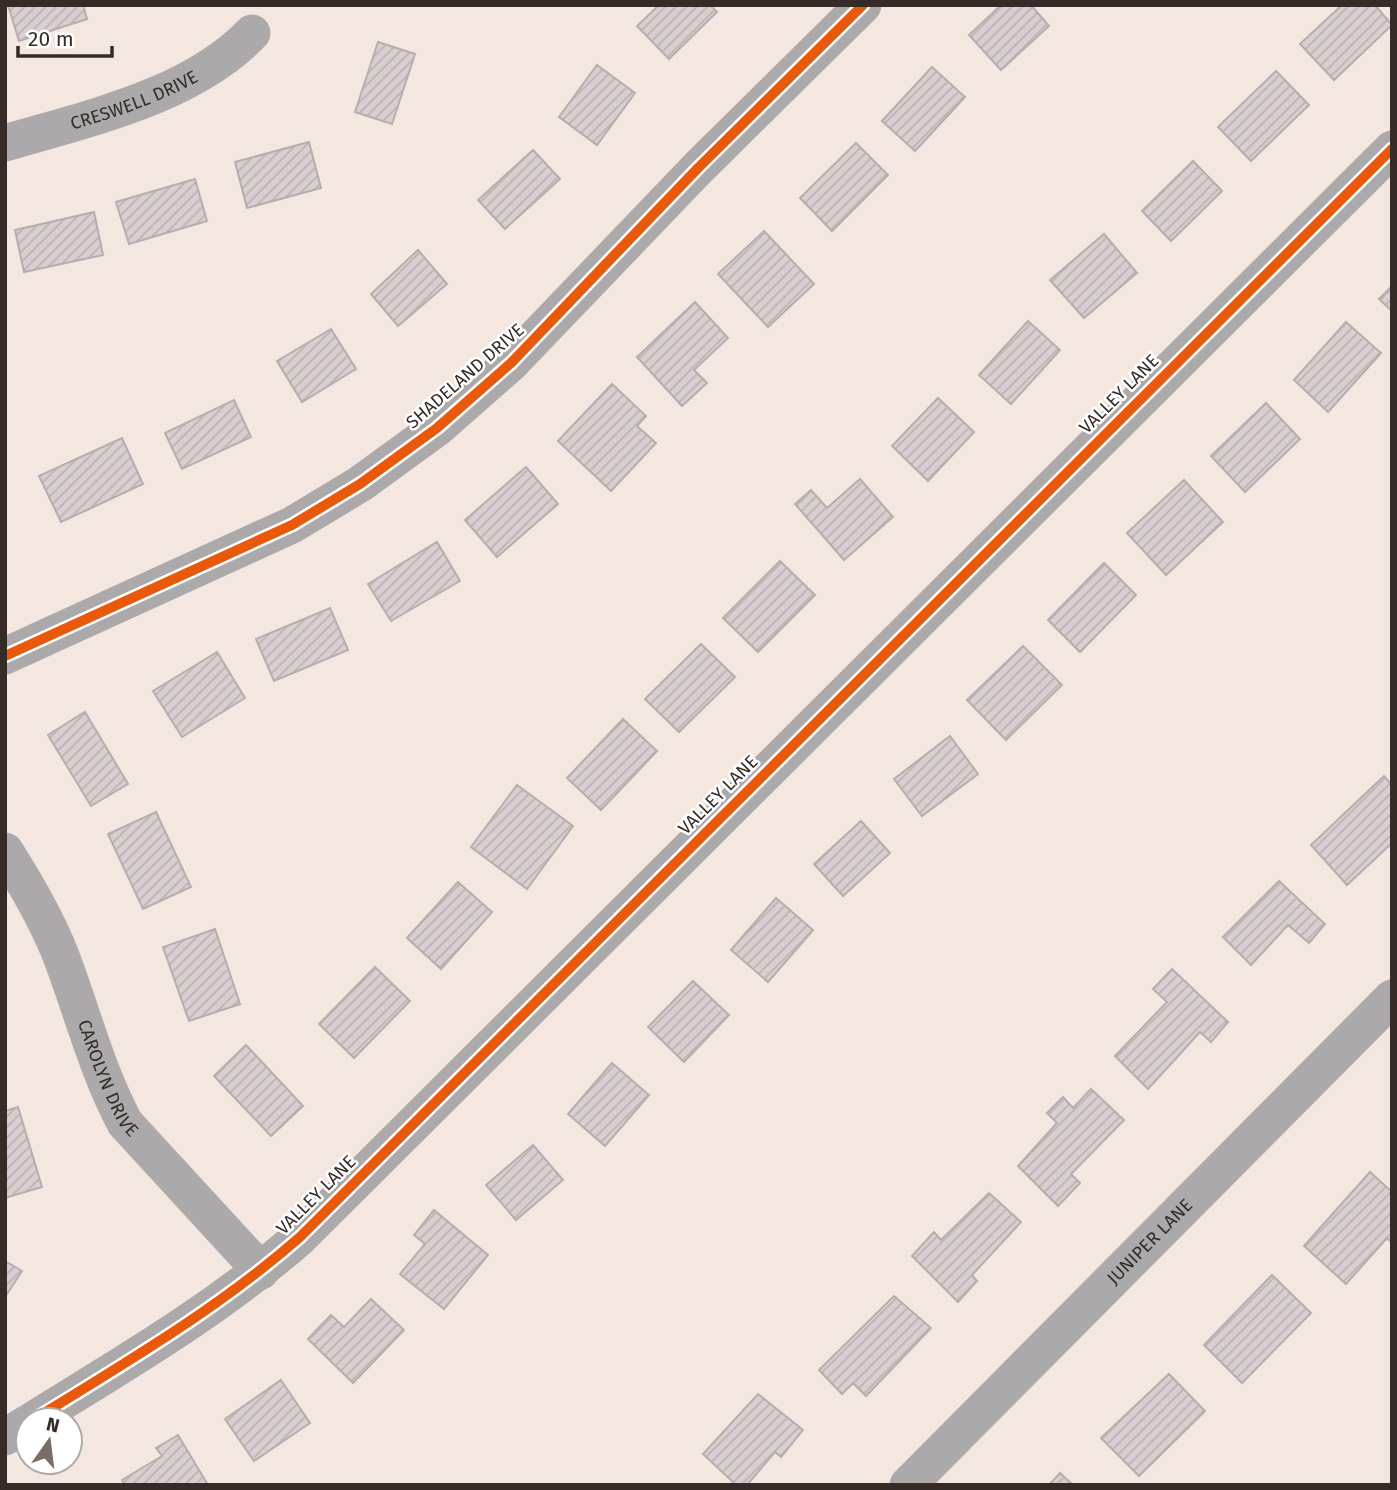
<svg xmlns="http://www.w3.org/2000/svg" width="1397" height="1490" viewBox="0 0 1397 1490" font-family="'Fira Sans',sans-serif">
  <defs>
    <pattern id="building-hatch" width="6" height="6" patternUnits="userSpaceOnUse" patternTransform="scale(1.75)"><rect width="6" height="6" fill="#dacfd0"/><path d="M-1 1l2-2M0 6l6-6M5 7l2-2" fill="none" stroke="#bcb2b2"/></pattern>
  </defs>
  <rect width="100%" height="100%" fill="#f3e7e0"/>
  <path fill="url(#building-hatch)" stroke="#b6adad" stroke-width="2" d="M8 5H83L87 19 19 41Z
    M659 5H710L717 12 669 59 637 26Z
    M1001 5H1031L1049 26 1001 70 969 35Z
    M1342 5H1375L1392 25 1334 80 1300 44Z
    M378 42 415 54 392 124 355 112Z
    M597 65 635 93 597 145 559 117Z
    M932 67 965 97 915 151 882 121Z
    M1276 71 1309 105 1251 161 1218 127Z
    M309 142 321 188 247 208 235 162Z
    M856 143 888 175 832 231 800 198Z
    M533 150 560 179 505 229 478 200Z
    M1193 161 1222 191 1171 241 1142 211Z
    M195 179 207 221 129 244 116 202Z
    M94 212 103 255 24 272 15 230Z
    M764 231 814 284 768 327 718 274Z
    M1104 234 1137 273 1084 318 1050 280Z
    M418 250 447 284 398 326 371 294Z
    M1392 286V311L1379 299Z
    M695 302 728 338 694 370 707 383 682 406 637 357Z
    M1028 321 1060 350 1011 404 979 375Z
    M1346 322 1381 353 1328 412 1294 380Z
    M331 329 356 369 302 402 277 361Z
    M612 384 646 416 637 426 656 443 611 491 558 441Z
    M938 398 974 432 928 481 892 446Z
    M234 400 251 437 182 469 165 433Z
    M1266 403 1300 439 1245 492 1211 456Z
    M122 438 143 484 61 522 39 476Z
    M526 467 558 504 497 557 465 520Z
    M860 479 893 517 844 560 795 504 811 490 827 508Z
    M1184 480 1223 522 1166 575 1127 533Z
    M437 542 460 581 391 621 368 584Z
    M780 561 815 595 758 652 723 618Z
    M1104 563 1136 595 1080 652 1048 620Z
    M330 608 348 650 274 681 256 639Z
    M701 644 735 677 679 732 645 699Z
    M1023 646 1062 685 1006 740 967 700Z
    M217 652 245 698 182 737 153 691Z
    M85 712 128 784 91 806 48 735Z
    M623 719 657 751 601 810 567 778Z
    M950 736 978 774 922 816 894 779Z
    M1384 776 1392 785V843L1347 885 1311 845Z
    M517 785 573 826 527 889 471 847Z
    M156 812 191 887 143 909 108 834Z
    M861 821 890 853 843 896 814 864Z
    M1279 881 1325 924 1309 943 1288 925 1251 965 1223 937Z
    M458 882 492 912 441 969 407 938Z
    M776 898 813 930 768 982 731 950Z
    M215 929 240 1004 189 1021 163 947Z
    M375 967 410 1001 354 1058 319 1024Z
    M1172 969 1228 1022 1211 1042 1200 1032 1148 1089 1115 1056 1167 1002 1153 989Z
    M693 981 729 1015 684 1062 648 1027Z
    M246 1045 303 1106 271 1136 214 1076Z
    M612 1063 649 1095 605 1146 568 1114Z
    M1091 1089 1124 1120 1071 1174 1080 1183 1058 1206 1018 1166 1057 1123 1047 1113 1063 1097 1073 1108Z
    M18 1107 42 1187 5 1198V1111Z
    M533 1145 563 1180 516 1220 486 1185Z
    M1370 1172 1392 1192V1243L1387 1238 1346 1284 1304 1246Z
    M989 1193 1021 1222 972 1275 977 1281 958 1302 912 1256 934 1232 941 1240Z
    M434 1210 488 1255 444 1309 400 1274 425 1244 414 1235Z
    M5 1261 22 1271 5 1297Z
    M1272 1275 1311 1313 1242 1383 1204 1345Z
    M894 1296 931 1328 866 1396 853 1383 842 1394 819 1370Z
    M371 1299 404 1330 353 1383 308 1339 331 1315 344 1327Z
    M1169 1374 1205 1411 1139 1476 1101 1438Z
    M281 1380 310 1423 254 1461 225 1419Z
    M758 1394 803 1430 781 1457 775 1452 747 1485H736L703 1454Z
    M178 1435 208 1485H125L122 1480 162 1456 156 1448Z
    M1060 1473 1073 1485H1049Z"/>
  <g fill="none" stroke-linecap="round" stroke-linejoin="round">
    <g stroke="#aca9aa" stroke-width="37">
      <path id="s1" d="M5 143C89 118 190 97 252 33"/>
      <path d="M5 656 292 525 360 484 437 428 511 363 698 168 863 5"/>
      <path id="s2" d="M5 851C26 884 47 920 61 956 82 1011 97 1071 125 1123L261 1271"/>
      <path d="M33 1420C125 1363 218 1309 300 1237L1392 149"/>
      <path d="M5 1437 28 1423"/>
      <path id="s3" d="M908 1485 1392 998"/>
    </g>
    <g stroke="#fff" stroke-width="15">
      <path id="cycleway" d="M5 656 292 525 360 484 437 428 511 363 698 168 863 5
        M33 1420C125 1363 218 1309 300 1237L1392 149"/>
    </g>
    <use href="#cycleway" stroke="#e8590c" stroke-width="10"/>
  </g>
  <g text-anchor="middle" dominant-baseline="central" stroke-width="5" stroke-linejoin="round" paint-order="stroke">
    <g font-size="18" fill="#362b26" stroke="#fff">
      <text stroke="none"><textPath href="#s1" startOffset="136">CRESWELL DRIVE</textPath></text>
      <text transform="translate(465 376) rotate(-41)">SHADELAND DRIVE</text>
      <text transform="translate(1119 394) rotate(-45)">VALLEY LANE</text>
      <text transform="translate(718 795) rotate(-45)">VALLEY LANE</text>
      <text stroke="none"><textPath href="#s2" startOffset="250">CAROLYN DRIVE</textPath></text>
      <text transform="translate(316 1195) rotate(-45)">VALLEY LANE</text>
      <text stroke="none"><textPath href="#s3" startOffset="343">JUNIPER LANE</textPath></text>
    </g>
  </g>
  <rect width="1397" height="1490" fill="none" stroke="#362b26" stroke-width="14"/>
  <g transform="translate(49 1441) rotate(14)"><circle r="33" fill="#ffffff" stroke="#afaaa8" stroke-width="2"/>
  <path d="M0-5L12 26L0 18L-12 26Z" fill="#786d67"/>
  <text y="-10" font-size="19" font-weight="bold" text-anchor="middle" fill="#362b26">N</text>
  </g>
  <path d="M18 46v10h94v-10" fill="none" stroke="#362b26" stroke-width="3.5"/>
  <text x="28" y="46" font-size="21" fill="#362b26" stroke="#ffffff" stroke-width="5" paint-order="stroke">20 m</text>
</svg>
